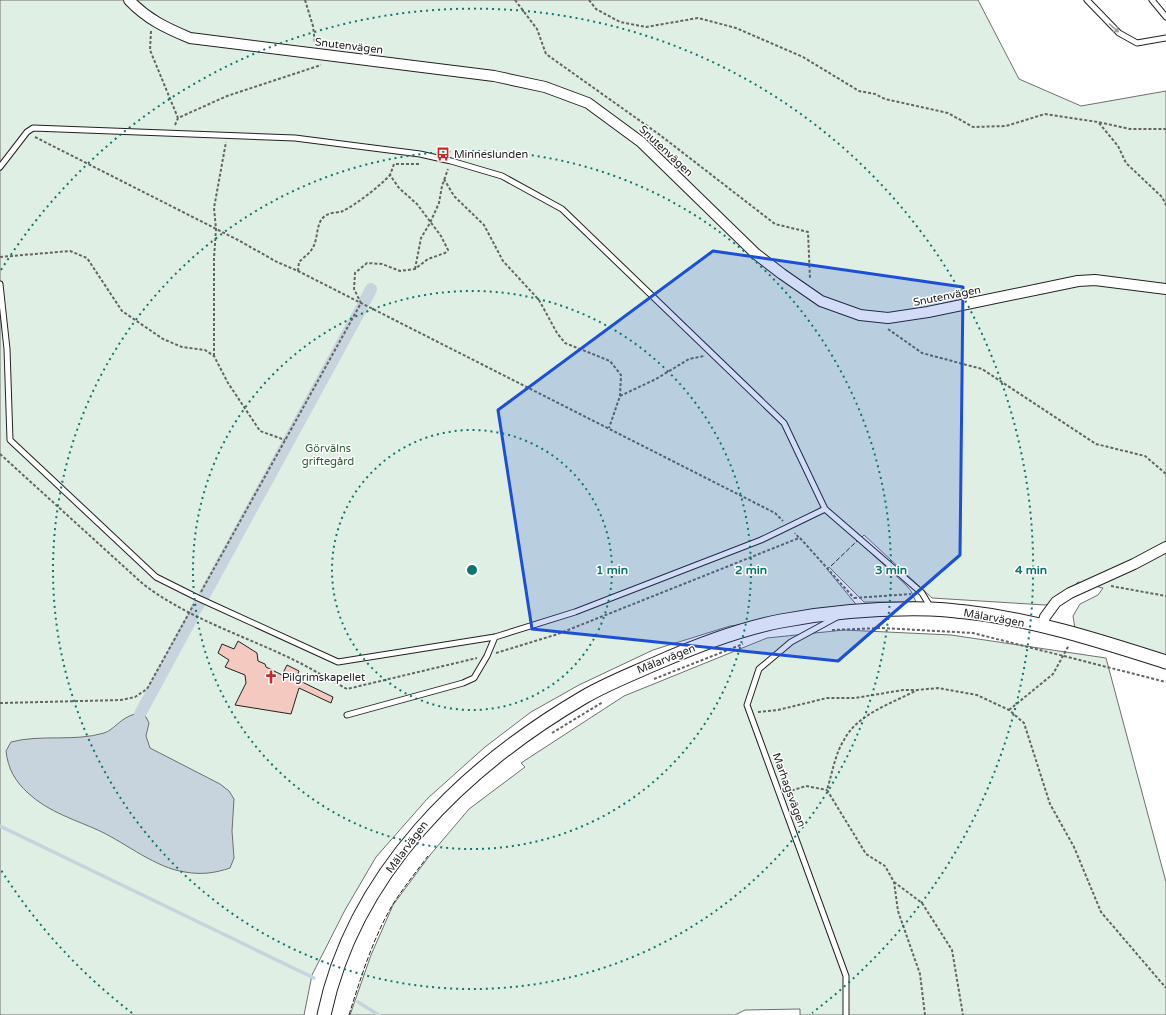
<svg xmlns="http://www.w3.org/2000/svg" width="1166" height="1015" viewBox="0 0 1166 1015" font-family="'Varela Round',sans-serif">
  <rect width="100%" height="100%" fill="#fff"/>
  <path fill="#e0efe3" stroke="#6f6f6f" d="M0 0H978L1019 79 1081 106 1166 91V658L1075 629 1073 616 1080 604 1098 595 1103 588 1078 582 1059 601 1045 605 932 598 864 535 858 541 906 585 911 591 916 602H864L829 567 827 569 859 608V610L730 626 653 650 579 685 531 712 485 747 428 798 376 857 345 910 312 975 304 1015H0Z
    M844 630 951 635 1106 658 1166 882V1015H800V1009L745 1010 735 1015H350L371 955 393 905 430 855 469 809 525 767 521 763 624 696 767 638Z"/>
  <path fill="#c7d3dd" stroke="#6f6f6f" d="M135 714 146 717 149 723 146 736 150 748 220 784 229 791 234 799 232 831 234 858 230 868C215 873 202 875 185 872 156 868 127 844 100 831 76 820 48 812 28 793 15 781 8 769 6 751L11 742C41 734 74 742 104 733 114 730 120 718 135 714Z"/>
  <g fill="none" stroke-linecap="round" stroke-linejoin="round">
    <path stroke="#c7d3dd" stroke-width="3.5" d="M0 826 314 978
      M358 1002 379 1015"/>
    <path stroke="#c7d3dd" stroke-width="12" d="M365 301 371 289
      M205 594 362 307
      M196 609 200 602
      M140 714 193 616"/>
  </g>
  <path fill="#f3c9c0" stroke="#222" d="M238 641 257 653 258 661 265 664 266 667 282 675 287 665 299 671 296 679 333 697 331 703 299 688 291 714 235 705 246 683 245 675 225 667 229 660 218 653 222 644 234 649Z"/>
  <g fill="none" stroke-linecap="round" stroke-linejoin="round">
    <g stroke="#222" stroke-width="7">
      <path id="service" d="M1087 0 1119 33 1137 43 1166 38
        M1152 0 1166 17
        M0 167 27 132 33 128 295 138 420 154 451 161 502 176 562 209 784 423 825 509 922 593 931 608
        M0 284 7 349 10 440 156 577 198 598 338 662 495 637 575 612 761 540 825 509
        M837 617 791 642 759 669 747 705 846 976V1015
        M347 715 463 683 474 678 487 656 495 637"/>
    </g>
    <g stroke="#222" stroke-width="12">
      <path id="minor" d="M129 0C147 19 166 28 190 38L494 76 545 87 588 103 641 142 756 254 782 274 821 301 860 315 888 318 928 312 1078 281 1095 280 1166 289
        M1042 627 1045 617 1056 602 1070 593 1134 564 1166 547"/>
    </g>
    <g stroke="#222" stroke-width="15">
      <path id="tertiary" d="M324 1015C354 873 463 768 584 697 608 683 634 673 659 662 698 645 739 629 781 621 828 612 882 608 930 609 942 609 954 611 966 612 1036 620 1100 641 1166 662"/>
    </g>
    <path stroke="#646464" stroke-width="2" stroke-dasharray="3 2" stroke-linecap="butt" d="M305 0 313 26 315 44
      M515 0 537 29 546 54 660 135 775 224 808 232 810 279
      M589 0 596 9 620 22 646 27 698 18 736 28 803 57 859 91 875 94 885 99 948 113 973 127 1006 126 1045 114 1098 122 1130 129H1166
      M151 31 150 50 178 118
      M1099 123 1118 146 1126 163 1162 197 1166 205
      M175 125 178 118 227 96 321 65
      M35 137 238 240 277 262 298 271 775 513 783 521
      M444 179 454 196 484 225 503 261 539 300 557 333 565 343 610 361 621 375 620 396 609 428
      M0 257 70 251 87 258 122 311 163 339 182 347 205 350 214 356 228 383 260 431 285 440
      M415 269 421 238 430 223 439 203 442 186 448 169
      M298 271 299 262C303 258 309 254 312 249 319 239 315 223 325 216 330 212 338 213 343 211 357 204 380 186 390 175
      M888 329 922 353 982 369 1096 444 1145 456 1166 474
      M214 356V258L216 229 214 208 226 142
      M620 396 656 379 689 359 704 356
      M0 454 143 584C190 620 249 637 302 664 317 672 332 681 347 689L477 658
      M800 538 854 598
      M1111 586 1166 596
      M201 592 361 303 354 289 355 273 367 263 382 264 400 271 415 269 428 259 445 253 448 250 441 236 417 204 399 188 390 175 394 164H421
      M854 598 911 594
      M832 630 882 628 973 633 1166 682
      M496 653 558 634 799 538 795 533
      M654 679 743 644
      M0 703 121 700 135 697 147 689 194 604
      M1009 710 1053 674 1069 645
      M758 712 778 710 827 698H855L903 690H917
      M552 733 603 702
      M787 792 806 786 827 790
      M894 882 922 903 952 950 963 1015
      M925 1015 920 974 898 911 894 882 885 866 866 854 827 790C832 774 835 754 844 740 857 714 893 703 917 690L938 688 977 695 1009 710 1024 723 1050 804 1074 847 1101 912 1166 988"/>
    <use href="#service" stroke="#fff" stroke-width="5"/>
    <use href="#minor" stroke="#fff" stroke-width="10"/>
    <use href="#tertiary" stroke="#fff" stroke-width="13"/>
    <path stroke="#222" stroke-width="1" stroke-dasharray="5 2" stroke-linecap="butt" d="M831 566 857 541
      M349 1015C361 977 373 938 393 904 404 887 416 872 428 856"/>
  </g>
  <defs><path id="oneway-shaft" d="M-6 0H5M1.5-3L5.5 0L1.5 3" fill="none" stroke-width="1.6" stroke-linecap="round" stroke-linejoin="round"/></defs>
  <use stroke="#9c9c9c" href="#oneway-shaft" transform="translate(1114 28) rotate(42)"/>
  <path fill="#1d4ed8" fill-opacity="0.2" stroke="#1d4ed8" stroke-width="3" stroke-linejoin="round" d="M713 251 963 287 960 555 838 661 532 629 498 410Z"/>
  <g fill="none" stroke="#0f766e" stroke-width="2" stroke-dasharray="2 4">
    <circle cx="472" cy="570" r="140"/>
    <circle cx="472" cy="570" r="279"/>
    <circle cx="472" cy="570" r="419"/>
    <path d="M132 1013A559 559 0 0 1 1 870M1 270A559 559 0 1 1 812 1013"/>
  </g>
  <defs>
    <g id="bus-bare" transform="scale(1.08)"><path d="M-5-6H5V4H4V6H2V4H-2V6H-4V4H-5ZM-3.5-4V0h7V-4ZM-3.5 1.2v1.5H-2V1.2ZM2 1.2v1.5H3.5V1.2Z" fill="#c62828" stroke="#fff" stroke-width="2.5" paint-order="stroke"/></g>
    <g id="church-bare" transform="scale(1.08)"><path d="M-1.2-6h2.4v3.5h3.3v2.4h-3.3V6h-2.4V-.1h-3.3v-2.4h3.3Z" fill="#c62828" stroke="#fff" stroke-width="2.5" paint-order="stroke"/></g>
  </defs>
  <g fill-rule="evenodd">
    <use href="#bus-bare" x="443" y="154"/>
    <use href="#church-bare" x="271" y="677"/>
  </g>
  <g text-anchor="middle" dominant-baseline="central" stroke-width="3" stroke-linejoin="round" paint-order="stroke">
    <g font-size="11" fill="#222" stroke="#fff">
      <text transform="translate(349 46) rotate(7)">Snutenvägen</text>
      <text transform="translate(666 151) rotate(43)">Snutenvägen</text>
      <text transform="translate(947 296) rotate(-11)">Snutenvägen</text>
      <text transform="translate(994 618) rotate(10)">Mälarvägen</text>
      <text transform="translate(666 659) rotate(-22)">Mälarvägen</text>
      <text transform="translate(789 790) rotate(70)">Marhagsvägen</text>
      <text transform="translate(407 847) rotate(-53)">Mälarvägen</text>
    </g>
    <g font-size="11" fill="#222" stroke="#fff" text-anchor="start">
      <text x="454" y="154">Minneslunden</text>
      <text x="282" y="677">Pilgrimskapellet</text>
    </g>
    <g font-size="11" fill="#2f5e38" stroke="#fff">
      <text x="328" y="448">Görvälns<tspan x="328" dy="13">griftegård</tspan></text>
    </g>
  </g>
  <circle cx="472" cy="570" r="6" fill="#0f766e" stroke="#fff" stroke-width="2"/>
  <g font-size="12" text-anchor="middle" font-weight="bold" fill="#0f766e" stroke="#fff" stroke-width="3" stroke-linejoin="round" paint-order="stroke">
    <text x="612" y="574">1 min</text>
    <text x="751" y="574">2 min</text>
    <text x="891" y="574">3 min</text>
    <text x="1031" y="574">4 min</text>
  </g>
</svg>
